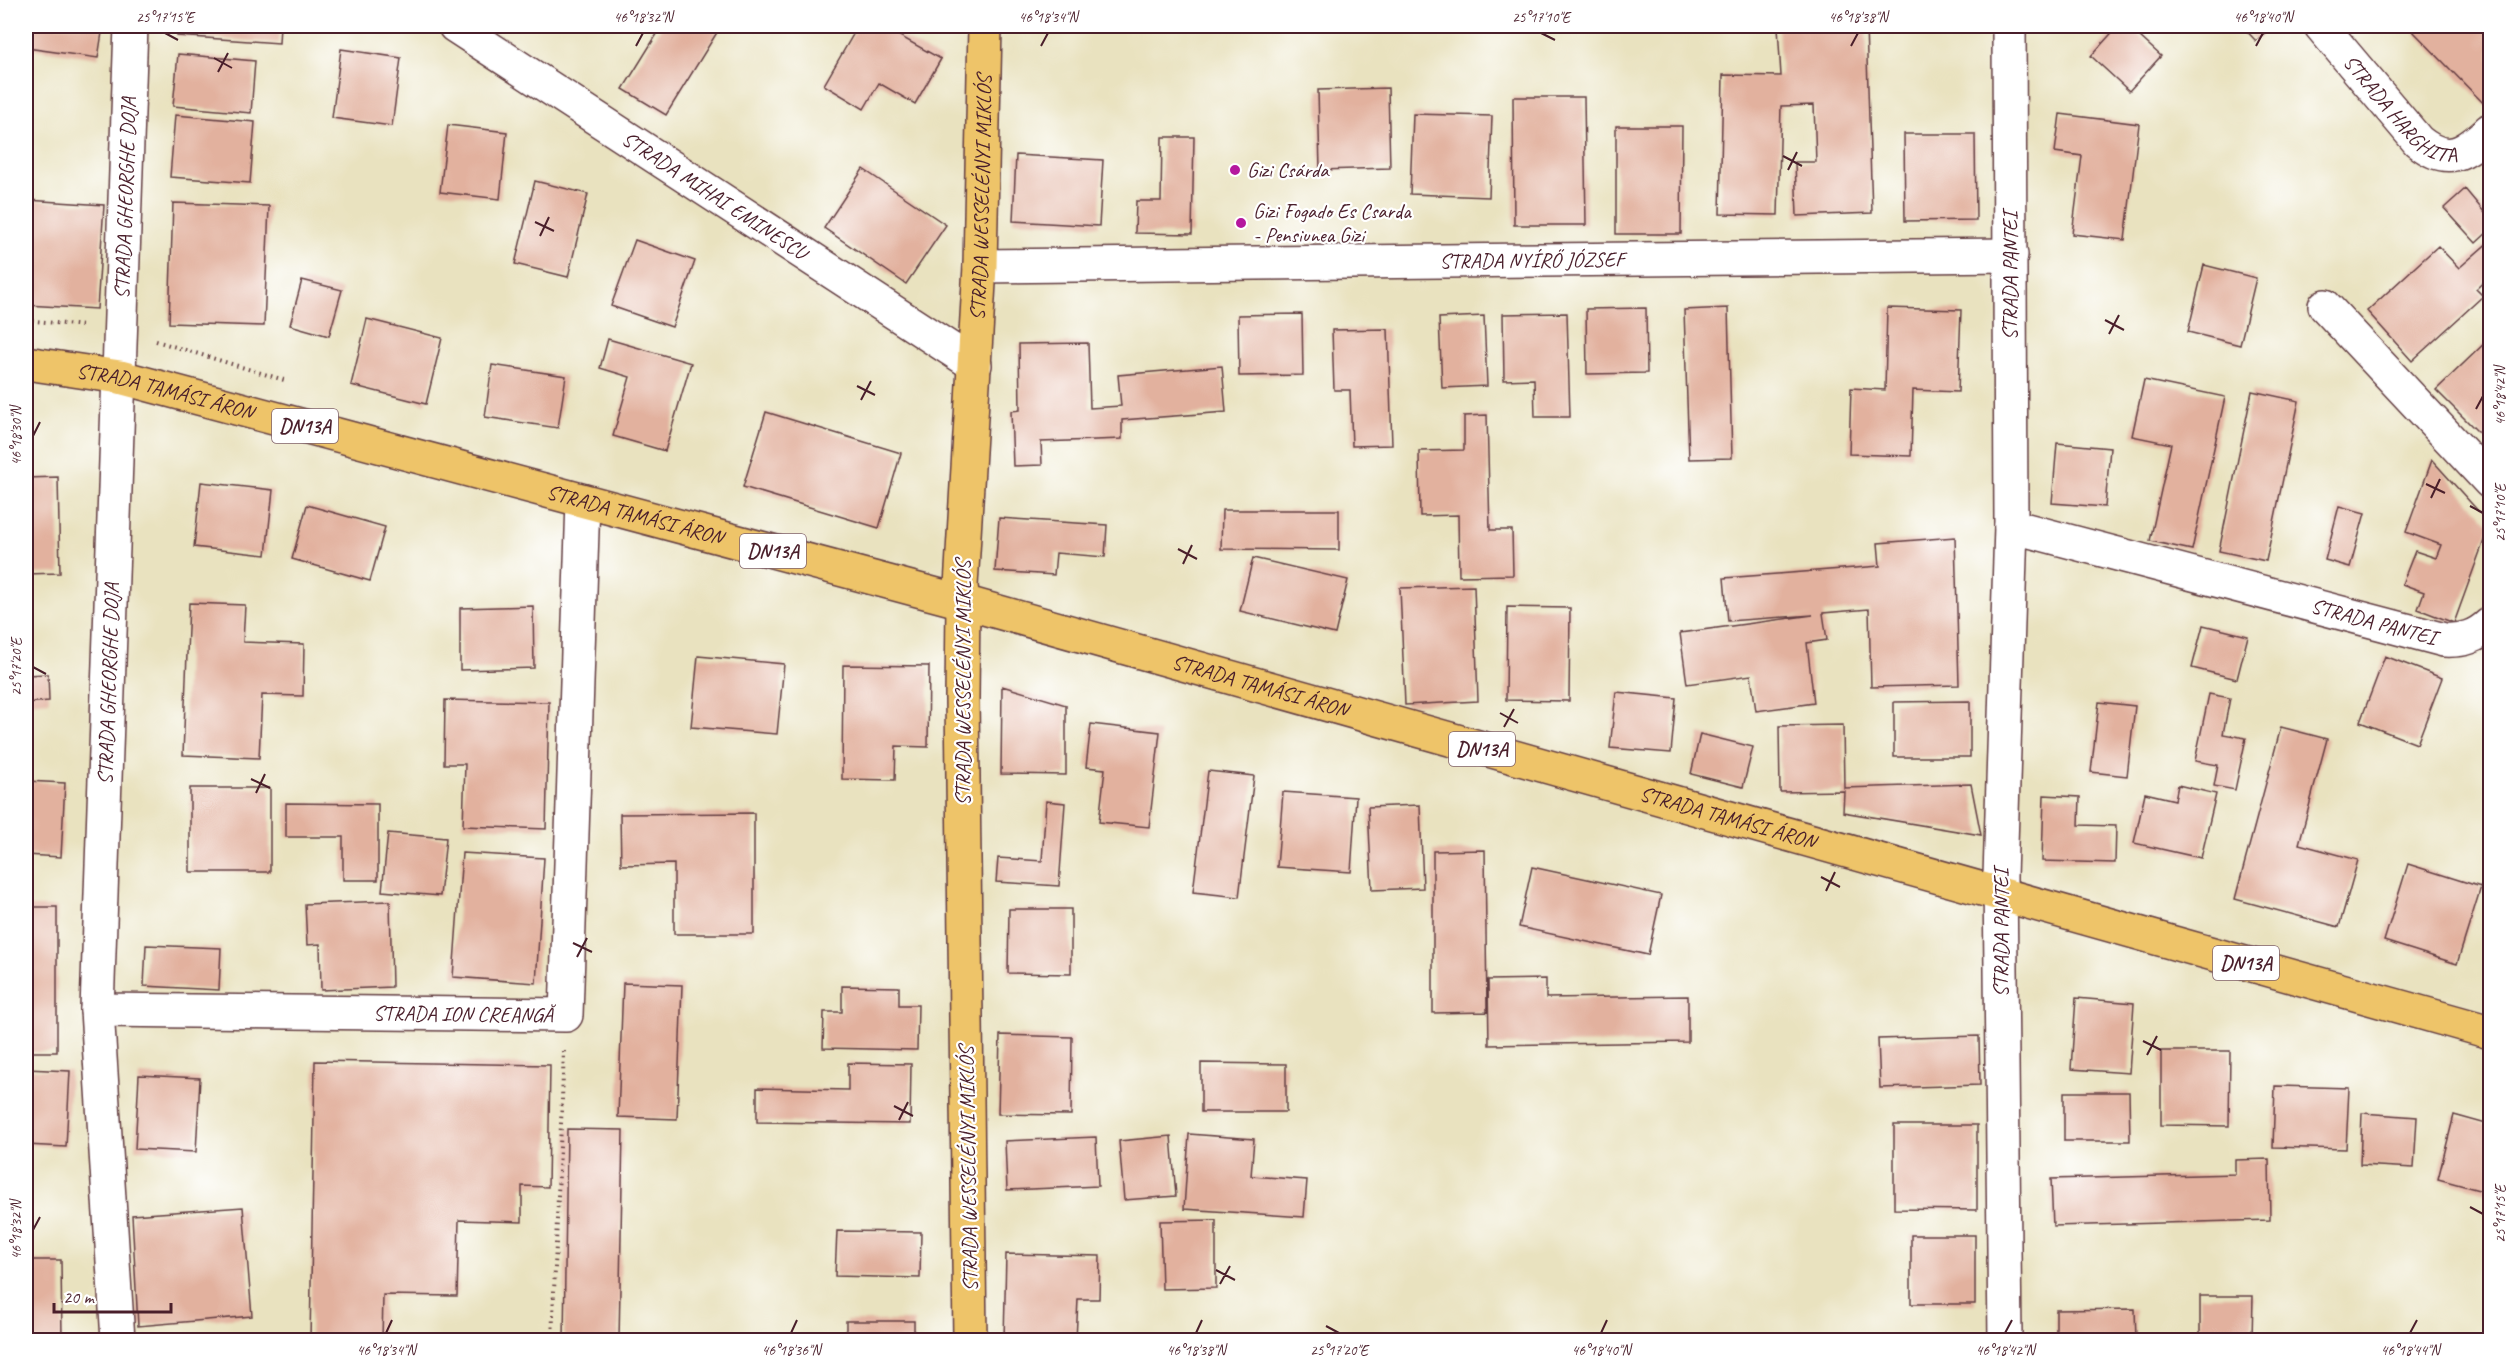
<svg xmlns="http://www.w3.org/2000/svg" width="2516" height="1366" viewBox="0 0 2516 1366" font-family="Caveat,sans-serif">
  <rect width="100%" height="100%" fill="#fff"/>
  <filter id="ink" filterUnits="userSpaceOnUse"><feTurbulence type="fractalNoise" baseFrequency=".0167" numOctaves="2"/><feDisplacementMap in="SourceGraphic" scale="12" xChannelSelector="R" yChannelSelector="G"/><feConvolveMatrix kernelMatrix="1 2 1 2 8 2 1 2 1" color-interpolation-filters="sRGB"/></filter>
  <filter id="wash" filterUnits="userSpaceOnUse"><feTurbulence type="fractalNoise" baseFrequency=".008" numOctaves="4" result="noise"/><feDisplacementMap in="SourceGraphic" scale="24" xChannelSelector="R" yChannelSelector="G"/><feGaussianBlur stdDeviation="1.35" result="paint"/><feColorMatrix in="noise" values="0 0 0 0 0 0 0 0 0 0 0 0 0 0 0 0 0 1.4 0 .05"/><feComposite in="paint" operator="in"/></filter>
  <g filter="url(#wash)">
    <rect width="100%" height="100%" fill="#e9e2bf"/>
    <g id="blocks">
      <path fill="#e2b19e" d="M30 26H103L98 58 27 48Z
        M177 26H280L279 43 177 36Z
        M662 26H721L666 115 623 89Z
        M858 26H882L941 59 915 104 879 83 864 109 824 85Z
        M1819 26H1866L1872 213 1797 216 1795 162H1816L1814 105 1781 106 1778 215 1720 214 1723 75 1781 76 1778 27Z
        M2118 26H2128L2161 56 2129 91 2091 56Z
        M2242 26H2272L2256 41Z
        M2408 26H2490V106L2488 108Z
        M341 49 401 58 392 126 332 118Z
        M178 54 255 61 251 113 173 106Z
        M1388 88 1390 168 1320 170 1318 90Z
        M1513 97H1584L1586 225H1514Z
        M1413 114 1492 116 1489 197 1410 194Z
        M2060 114 2139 124 2125 240 2072 234 2082 156 2055 152Z
        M175 115 255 122 250 183 170 177Z
        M448 125 507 132 500 199 440 192Z
        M1616 126H1682L1681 234H1616Z
        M1904 134H1975L1976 220 1905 221Z
        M1162 137H1194L1192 234 1135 233 1136 201H1161Z
        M1016 155 1103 160 1099 226 1013 221Z
        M863 169 946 225 906 284 824 228Z
        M535 181 588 194 568 277 515 264Z
        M2465 189 2490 219V230L2476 243 2444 208Z
        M27 200 104 205 97 309 26 305Z
        M173 203 269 206 264 326 169 323Z
        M635 240 695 261 672 327 611 306Z
        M2490 241V276L2476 289 2483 296 2412 361 2367 311 2438 246 2459 268Z
        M2204 265 2256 278 2240 345 2188 332Z
        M302 280 342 290 329 336 290 325Z
        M1646 308 1647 373 1587 374 1586 309Z
        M1728 308 1732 458 1689 459 1684 310Z
        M1887 308 1961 310 1958 392 1913 390 1911 456 1849 454 1851 388 1885 390Z
        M1567 313 1570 417H1535L1534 379 1504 380 1503 314Z
        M1302 314 1303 375 1239 376 1238 315Z
        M1484 316 1487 386 1442 388 1439 318Z
        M367 319 442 338 426 404 351 385Z
        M1388 329 1392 445 1352 446 1350 390H1334L1332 330Z
        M2490 338V440L2488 442 2436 390Z
        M608 339 691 363 665 451 613 436 630 377 600 368Z
        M1088 343 1090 408 1121 406 1118 375 1222 366 1226 412 1122 420V439L1041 442 1042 465 1013 466 1011 411 1020 410 1019 344Z
        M492 365 566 376 558 428 485 417Z
        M2144 380 2225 397 2192 550 2150 541 2171 444 2132 436Z
        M2252 391 2299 401 2266 561 2219 551Z
        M766 412 901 453 879 528 743 487Z
        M1487 415 1490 530H1512L1513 575 1459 576 1458 515 1420 516 1419 451 1464 450V416Z
        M2057 443 2110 448 2105 507 2052 503Z
        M2432 460 2490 524 2454 623 2418 609 2424 592 2402 584 2415 551 2436 558 2441 545 2406 532Z
        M58 477 60 573 26 574V478Z
        M201 482 273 490 266 555 194 547Z
        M307 505 385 527 370 581 292 559Z
        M2339 506 2365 513 2350 567 2325 560Z
        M1222 510H1339V550L1221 549Z
        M999 518 1107 525 1105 557 1056 553 1054 575 995 571Z
        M1955 537 1959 685 1871 687 1869 609 1823 613 1827 640 1807 643 1814 703 1756 711 1751 675 1687 684 1680 633 1813 615 1728 621 1724 578 1880 566 1878 543Z
        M1253 558 1348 580 1335 634 1240 611Z
        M1474 586 1478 701 1405 705 1400 588Z
        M189 603 245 605 243 642 304 644 303 696 262 695 259 758 183 755Z
        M533 606 534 668 460 670V608Z
        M1507 607 1570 608 1569 701 1506 700Z
        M2203 625 2248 636 2237 679 2192 668Z
        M698 656 784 664 777 734 691 727Z
        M2385 656 2442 678 2417 744 2360 722Z
        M843 665 929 666 928 747 896 746 895 780 842 779Z
        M48 674 49 701 26 703V675Z
        M1002 686 1066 705V775L1001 774Z
        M1616 692 1676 698 1671 753 1610 748Z
        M2209 694 2230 698 2223 734 2246 738 2235 790 2214 786 2218 765 2195 761Z
        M445 700 549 702 546 829 463 826 465 764H444Z
        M1970 701V757H1894V702Z
        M2099 702 2135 706 2127 776 2091 772Z
        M1091 724 1160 732 1149 827 1099 822 1105 769 1086 767Z
        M1843 725 1844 788 1971 784 1981 835 1843 812 1844 791 1780 792 1779 726Z
        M2281 727 2327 739 2299 844 2358 860 2339 927 2235 899Z
        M1700 734 1753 747 1743 787 1691 774Z
        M1208 771 1254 776 1239 897 1193 892Z
        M26 781 65 783 61 857 26 855Z
        M2178 785 2216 794 2201 858 2134 843 2145 793 2175 800Z
        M190 788H270V872H190Z
        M1283 792 1356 797 1351 872 1277 867Z
        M2044 795 2080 797 2079 825 2116 826 2115 863 2042 861Z
        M1046 801 1065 803 1059 886 996 882 998 858 1042 861Z
        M286 803 378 804V880H343V837H286Z
        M1420 805 1423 888 1372 890 1368 807Z
        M754 813V934H674V864L621 865 620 814Z
        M388 833 446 838 440 896 382 891Z
        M1485 850 1487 1012 1433 1013V851Z
        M462 853 544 858 536 983 453 977Z
        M2408 864 2481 887 2457 964 2384 941Z
        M1532 867 1661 895 1648 955 1519 927Z
        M390 901 392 987 321 990 320 944 307 945 305 904Z
        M26 907H57V1052H26Z
        M1009 909H1071V974L1008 973Z
        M146 945 221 948 219 990 144 986Z
        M2490 958V975L2486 973Z
        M1546 979V998L1688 996V1042L1489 1045 1488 980Z
        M623 983 682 985 677 1119 618 1117Z
        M842 986 899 987V1005H918L917 1050 823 1048 824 1012H842Z
        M2076 998 2134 1003 2129 1073 2071 1069Z
        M1000 1035 1072 1037 1071 1115 998 1114Z
        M1979 1036 1980 1085 1880 1088 1878 1039Z
        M2161 1051H2230L2229 1126 2161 1125Z
        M315 1061 550 1065 548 1187 522 1186V1222L459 1220 457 1296 383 1295 382 1340H310Z
        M848 1063 911 1064 910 1124 757 1122V1088L848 1090Z
        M1201 1063 1286 1064V1112H1201Z
        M26 1069 70 1071 66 1147 26 1145Z
        M139 1075 200 1078 196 1152 135 1149Z
        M2275 1086 2349 1088 2346 1149 2273 1147Z
        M2064 1092H2129L2130 1141H2064Z
        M2362 1113 2417 1117 2414 1168 2360 1165Z
        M2454 1115 2490 1125V1193L2438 1179Z
        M1894 1125H1977V1210L1894 1209Z
        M567 1129 623 1130 619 1340H564Z
        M1189 1134 1254 1139 1251 1176 1307 1180 1304 1217 1184 1209Z
        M1171 1136 1176 1196 1124 1200 1119 1141Z
        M1096 1137 1098 1186 1007 1190 1005 1141Z
        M2269 1159 2270 1220 2053 1226 2051 1179 2235 1174V1160Z
        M243 1207 252 1316 138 1326 132 1215Z
        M1216 1220V1288L1162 1289 1160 1221Z
        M837 1231 921 1232 920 1278 835 1276Z
        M1911 1235H1975V1304H1911Z
        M1006 1254 1100 1256 1099 1299H1078L1076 1340H1004Z
        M26 1260H61L62 1340H26Z
        M2200 1296H2253L2252 1340H2200Z
        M2135 1309 2136 1340H2056V1310Z
        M846 1321H914V1340H846Z"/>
    </g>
  </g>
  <g filter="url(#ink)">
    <use href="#blocks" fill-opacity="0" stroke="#623c41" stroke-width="1.5"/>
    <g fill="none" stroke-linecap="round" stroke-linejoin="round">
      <g stroke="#623c41" stroke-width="36">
        <g id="minor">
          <path id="s1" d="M455 26 975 365"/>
          <path id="s2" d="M2321 26 2418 141C2448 166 2465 153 2490 130"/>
          <path id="s3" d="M980 266 2011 255"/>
          <path d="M2325 306 2490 482"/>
          <path id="s4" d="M2011 526 2444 640C2463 641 2476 637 2490 624"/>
          <path id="s5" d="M97 1010 566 1015 583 501"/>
          <path id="s6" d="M118 1340 97 1010 131 26"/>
          <path d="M2005 1340 2000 877 2011 526 2009 26"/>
        </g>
      </g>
      <g stroke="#623c41" stroke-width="36">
        <g id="major">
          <path id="s7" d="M26 363 120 377 963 602 2490 1032"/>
          <path id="s8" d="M970 1340 962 698 963 602 961 586 980 266 985 26"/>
        </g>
      </g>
      <path stroke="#623c41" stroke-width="4" stroke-dasharray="1.5 4.5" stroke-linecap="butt" d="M26 320 84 326
        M156 341 284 380
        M552 1340 564 1051"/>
      <use href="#minor" stroke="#fff" stroke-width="33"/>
      <use href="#major" stroke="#eec469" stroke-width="33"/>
    </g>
  </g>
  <path fill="none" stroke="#4a1f2b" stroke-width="2" d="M165 33 178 40M1541 33 1555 40M636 46 643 33M1041 46 1048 33M1851 46 1858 33M2256 46 2263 33M214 58 232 68M218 72 228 53M1783 156 1802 166M1788 170 1797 152M535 222 554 231M540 236 549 217M2105 320 2124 330M2109 334 2119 315M857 386 875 395M861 400 871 381M2476 409 2483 396M33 436 40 422M2426 484 2445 493M2431 498 2440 479M2470 506 2483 513M1178 549 1197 559M1183 564 1192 545M33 667 46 674M1500 713 1518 723M1504 727 1514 709M251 779 270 788M256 793 265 774M1821 877 1840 887M1826 891 1835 872M573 943 592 952M577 957 587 938M2143 1041 2161 1050M2147 1055 2157 1036M894 1106 913 1116M899 1120 908 1102M2470 1207 2483 1214M33 1230 40 1217M1216 1270 1235 1280M1220 1284 1230 1266M1326 1326 1339 1333M386 1333 392 1320M791 1333 797 1320M1196 1333 1202 1320M1601 1333 1607 1320M2005 1333 2012 1320M2410 1333 2417 1320"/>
  <g fill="#b5179e" stroke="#fff" stroke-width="2">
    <circle cx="1235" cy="170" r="6"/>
    <circle cx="1241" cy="223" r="6"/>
  </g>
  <g text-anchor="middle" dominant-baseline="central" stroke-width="4.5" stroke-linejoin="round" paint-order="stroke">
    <g fill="#fff" stroke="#80626b" stroke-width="1.5">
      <rect x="272" y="409" width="66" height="34" rx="4.5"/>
      <rect x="740" y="534" width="66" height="34" rx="4.5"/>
      <rect x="1449" y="732" width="66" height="34" rx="4.5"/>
      <rect x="2213" y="946" width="66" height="34" rx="4.5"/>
    </g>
    <g font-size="20" font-weight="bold" fill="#4a1f2b">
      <text x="305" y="426">DN13A</text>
      <text x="773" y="551">DN13A</text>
      <text x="1482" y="749">DN13A</text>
      <text x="2246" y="963">DN13A</text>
    </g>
    <g font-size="21" fill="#4a1f2b" stroke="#fff">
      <text stroke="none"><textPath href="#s2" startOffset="117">STRADA HARGHITA</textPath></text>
      <text stroke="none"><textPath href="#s1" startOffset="310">STRADA MIHAI EMINESCU</textPath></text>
      <text stroke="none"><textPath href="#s8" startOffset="1143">STRADA WESSELÉNYI MIKLÓS</textPath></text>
      <text stroke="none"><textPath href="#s6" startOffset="1143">STRADA GHEORGHE DOJA</textPath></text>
      <text stroke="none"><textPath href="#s3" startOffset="552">STRADA NYÍRŐ JÓZSEF</textPath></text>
      <text transform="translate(2010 276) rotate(-90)">STRADA PANTEI</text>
      <text stroke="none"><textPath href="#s7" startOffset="142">STRADA TAMÁSI ÁRON</textPath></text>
      <text stroke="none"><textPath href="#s7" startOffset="628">STRADA TAMÁSI ÁRON</textPath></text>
      <text stroke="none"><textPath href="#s4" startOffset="375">STRADA PANTEI</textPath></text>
      <text stroke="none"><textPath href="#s6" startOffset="657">STRADA GHEORGHE DOJA</textPath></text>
      <text transform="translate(963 683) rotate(-90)">STRADA WESSELÉNYI MIKLÓS</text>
      <text stroke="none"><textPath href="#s7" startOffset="1276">STRADA TAMÁSI ÁRON</textPath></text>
      <text stroke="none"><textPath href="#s7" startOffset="1762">STRADA TAMÁSI ÁRON</textPath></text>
      <text transform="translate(2001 933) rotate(-90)">STRADA PANTEI</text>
      <text stroke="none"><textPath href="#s5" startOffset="366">STRADA ION CREANGĂ</textPath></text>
      <text transform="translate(968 1169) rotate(-91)">STRADA WESSELÉNYI MIKLÓS</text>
    </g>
    <g font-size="21" fill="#4a1f2b" stroke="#fff" text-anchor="start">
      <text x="1247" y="170">Gizi Csárda</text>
      <text x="1253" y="211">Gizi Fogado Es Csarda<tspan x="1253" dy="24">- Pensiunea Gizi</tspan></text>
    </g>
  </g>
  <rect width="2516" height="1366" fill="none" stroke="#fff" stroke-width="66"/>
  <path d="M54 1303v9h117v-9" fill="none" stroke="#4a1f2b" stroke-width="3"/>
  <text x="63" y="1303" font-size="18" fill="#4a1f2b" stroke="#ffffff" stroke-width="4.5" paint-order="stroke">20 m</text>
  <rect x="33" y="33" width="2450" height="1300" fill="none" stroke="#4a1f2b" stroke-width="2"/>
  <g font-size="15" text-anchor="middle" fill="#4a1f2b">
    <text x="165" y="22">25°17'15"E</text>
    <text x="643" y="22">46°18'32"N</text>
    <text x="1048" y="22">46°18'34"N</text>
    <text x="1541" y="22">25°17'10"E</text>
    <text x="1858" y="22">46°18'38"N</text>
    <text x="2263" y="22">46°18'40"N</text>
    <text transform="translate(2500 396) rotate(-90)" y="5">46°18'42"N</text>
    <text transform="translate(16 436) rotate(-90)" y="5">46°18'30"N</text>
    <text transform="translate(2500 513) rotate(-90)" y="5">25°17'10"E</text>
    <text transform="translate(16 667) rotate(-90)" y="5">25°17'20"E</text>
    <text transform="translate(2500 1214) rotate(-90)" y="5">25°17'15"E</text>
    <text transform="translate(16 1230) rotate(-90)" y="5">46°18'32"N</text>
    <text x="386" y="1355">46°18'34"N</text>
    <text x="791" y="1355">46°18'36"N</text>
    <text x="1196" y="1355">46°18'38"N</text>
    <text x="1339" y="1355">25°17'20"E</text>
    <text x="1601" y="1355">46°18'40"N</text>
    <text x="2005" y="1355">46°18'42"N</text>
    <text x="2410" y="1355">46°18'44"N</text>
  </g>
</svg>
